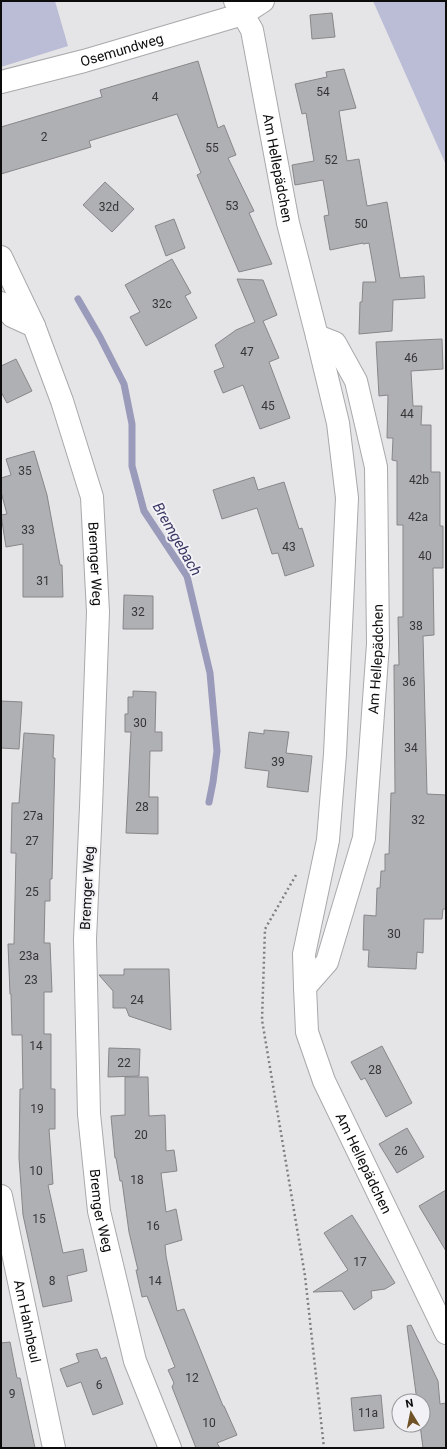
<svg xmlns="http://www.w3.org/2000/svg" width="447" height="1449" viewBox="0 0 447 1449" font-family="Roboto,sans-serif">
  <rect width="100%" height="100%" fill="#e5e5e8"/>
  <path fill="#bbbcd5" d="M1 1H55L68 46 1 67Z
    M373 1H446V165Z"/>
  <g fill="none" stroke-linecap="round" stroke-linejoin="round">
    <path stroke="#9a9aba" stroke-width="7" d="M78 299 100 337 124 384 132 424V466L144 511 187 576 210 673 217 751 213 782 209 802"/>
  </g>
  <path fill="#afb0b3" stroke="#87878a" d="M332 13 335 37 312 39 310 15Z
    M198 61 218 128 224 125 236 155 228 158 254 211 249 213 272 264 239 272 197 175 201 173 177 114 89 141 91 147 1 174V127L102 97 100 90Z
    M344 69 356 108 339 111 347 161 359 159 367 206 387 202 400 278 424 276 425 298 393 300 392 331 359 334 360 302H362L363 282H376L369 243 363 244V243L330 250 324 216 329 215 323 180 295 185 292 165 314 161 306 113 302 114 295 84 327 77 326 72Z
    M105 182 134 209 112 232 83 205Z
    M174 219 185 248 166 256 155 226Z
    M172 259 191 293 185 296 197 318 146 346 130 317 140 312 125 285Z
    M237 279 263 280 277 315 263 321 279 358 269 362 290 418 260 429 243 385 223 393 214 371 224 367 215 345 236 330 255 322Z
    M442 339 443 369 411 371 413 406H422L421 425H431V472H440V526H443V568H433L434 635 423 636 427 794 446 795V909H443L442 919H424L423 953 417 952 416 969 368 967 369 950H363L364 915 376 916 377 888H380L381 871H385V854H389L391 793H395L394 665H399L398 617H403V525H397V461L392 460 393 438H387L388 395 379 396 376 342Z
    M16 359 32 391 7 403 1 392V366Z
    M34 451 47 495 60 565H62L63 597H23V544L6 547 1 515 7 514 1 492V478L11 475 6 459Z
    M254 477 258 490 284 482 299 529 302 528 314 566 285 576 278 553 272 554 257 508 222 519 213 490Z
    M124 595 153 596V629H123Z
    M133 691 156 692 155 732H162V751H150L149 797H158V834L126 833 131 732H125V714H128V697H133Z
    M1 701 22 702 19 749 1 748Z
    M264 730 289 732 286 753 312 756 308 792 267 787 269 771 245 768 249 732 264 734Z
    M24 733 54 735 53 758H55L52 879H50V901H45L44 943H50L52 992H44V1034H51V1089H55V1129H49L53 1184 48 1185 63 1253 83 1249 87 1271 67 1276 72 1301 43 1307 23 1215 19 1158 20 1089H23L22 1035H12L11 994H10L8 944H14L16 853H11L12 803H19Z
    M124 969H169L171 1030 129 1016 126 1008H113V991L99 975H124Z
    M382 1046 412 1103 386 1117 365 1078 361 1080 351 1062Z
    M109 1048 140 1049 139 1076 108 1077Z
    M125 1077H148L149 1116 165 1115 166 1151 174 1150 177 1171 161 1173 166 1212 176 1209 182 1240 165 1245 166 1256 177 1311 184 1309 223 1406H224L237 1435 217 1443 220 1448H196L172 1387 174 1383 168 1370 175 1367 147 1296 142 1297 136 1270H138L129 1232 122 1181H120L116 1158H115L112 1127 111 1116 125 1115Z
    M407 1128 424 1157 397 1173 379 1144Z
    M446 1190V1251L419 1206Z
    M352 1215 395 1283 385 1289 371 1291 372 1298 354 1310 342 1291 313 1292 348 1270 324 1233Z
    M411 1325 438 1381 440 1404 446 1403V1448H423L420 1425H423V1401H417L407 1326Z
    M10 1342 17 1378H20L35 1448H1V1343Z
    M97 1349 101 1359 106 1357 123 1404 93 1415 81 1382 67 1387 60 1369 79 1362 76 1354Z
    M381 1395 384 1428 354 1431 351 1398Z"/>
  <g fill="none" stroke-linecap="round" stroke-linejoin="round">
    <g stroke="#a9a9ac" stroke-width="24">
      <g id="minor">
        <path id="s1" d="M235 1 252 30 288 223 317 336 338 423 347 498 335 754 328 840 304 954 305 987 307 1032 324 1081 446 1333"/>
        <path id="s2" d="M1 82 84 61 243 14 263 1"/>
        <path id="s3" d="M1 257 34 326 62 401 92 497 98 612 91 807 85 939 89 1114 99 1211 135 1361 170 1448"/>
        <path d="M1 303 12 316 34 326"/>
        <path id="s4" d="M305 987 327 962 364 838 378 644 376 467 356 381 335 343 317 336"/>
        <path id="s5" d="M1 1196 54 1448"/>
      </g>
    </g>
    <path stroke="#7f7f81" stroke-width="2.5" stroke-dasharray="2 3" stroke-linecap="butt" d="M296 875 265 929 262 1020 305 1276 324 1448"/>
    <use href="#minor" stroke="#fff" stroke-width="22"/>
  </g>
  <g text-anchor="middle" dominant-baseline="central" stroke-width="4" stroke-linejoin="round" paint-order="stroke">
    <g font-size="12" fill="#353536">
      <text x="323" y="92">54</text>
      <text x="155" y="97">4</text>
      <text x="44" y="137">2</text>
      <text x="212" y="148">55</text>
      <text x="331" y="160">52</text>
      <text x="232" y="206">53</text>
      <text x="109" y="207">32d</text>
      <text x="361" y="224">50</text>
      <text x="162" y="304">32c</text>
      <text x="247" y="352">47</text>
      <text x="411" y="358">46</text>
      <text x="268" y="406">45</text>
      <text x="407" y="414">44</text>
      <text x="25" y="471">35</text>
      <text x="419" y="480">42b</text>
      <text x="418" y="517">42a</text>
      <text x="28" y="530">33</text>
      <text x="289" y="547">43</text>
      <text x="425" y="556">40</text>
      <text x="43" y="581">31</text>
      <text x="138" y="612">32</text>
      <text x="416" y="626">38</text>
      <text x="409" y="682">36</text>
      <text x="140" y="723">30</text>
      <text x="411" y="748">34</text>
      <text x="278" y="762">39</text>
      <text x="142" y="807">28</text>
      <text x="33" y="816">27a</text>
      <text x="418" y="820">32</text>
      <text x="32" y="841">27</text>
      <text x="32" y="892">25</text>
      <text x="394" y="934">30</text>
      <text x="29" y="956">23a</text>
      <text x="31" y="980">23</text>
      <text x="137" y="1000">24</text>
      <text x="36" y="1046">14</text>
      <text x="124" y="1063">22</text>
      <text x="375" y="1070">28</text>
      <text x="37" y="1109">19</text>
      <text x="141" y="1135">20</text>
      <text x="401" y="1151">26</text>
      <text x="36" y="1171">10</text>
      <text x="137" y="1180">18</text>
      <text x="39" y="1219">15</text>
      <text x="153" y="1226">16</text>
      <text x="360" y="1262">17</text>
      <text x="52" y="1281">8</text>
      <text x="155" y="1281">14</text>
      <text x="192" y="1378">12</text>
      <text x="99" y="1385">6</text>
      <text x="12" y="1394">9</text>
      <text x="368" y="1413">11a</text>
      <text x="209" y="1423">10</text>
    </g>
    <g font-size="14" fill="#0c0c0d" stroke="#f2f2f6">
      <text stroke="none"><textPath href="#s2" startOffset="125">Osemundweg</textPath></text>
      <text stroke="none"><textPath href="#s1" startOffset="174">Am Hellepädchen</textPath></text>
      <text stroke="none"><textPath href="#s3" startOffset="324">Bremger Weg</textPath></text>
      <text stroke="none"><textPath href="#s4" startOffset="342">Am Hellepädchen</textPath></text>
      <text transform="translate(87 888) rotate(-87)">Bremger Weg</text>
      <text stroke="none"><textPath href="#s1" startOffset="1192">Am Hellepädchen</textPath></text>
      <text stroke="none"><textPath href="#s3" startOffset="972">Bremger Weg</textPath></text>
      <text stroke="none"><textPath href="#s5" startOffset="128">Am Hahnbeul</textPath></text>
    </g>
    <g font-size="15" font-style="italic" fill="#383562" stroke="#f2f2f6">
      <text transform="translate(177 539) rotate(60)">Bremgebach</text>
    </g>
  </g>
  <rect width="447" height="1449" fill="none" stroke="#0c0c0d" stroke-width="4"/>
  <g transform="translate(411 1413) rotate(350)"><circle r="19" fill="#f2f2f6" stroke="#969699"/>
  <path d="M0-3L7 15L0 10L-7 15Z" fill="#705227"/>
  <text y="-6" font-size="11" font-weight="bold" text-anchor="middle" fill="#0c0c0d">N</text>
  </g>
</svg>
